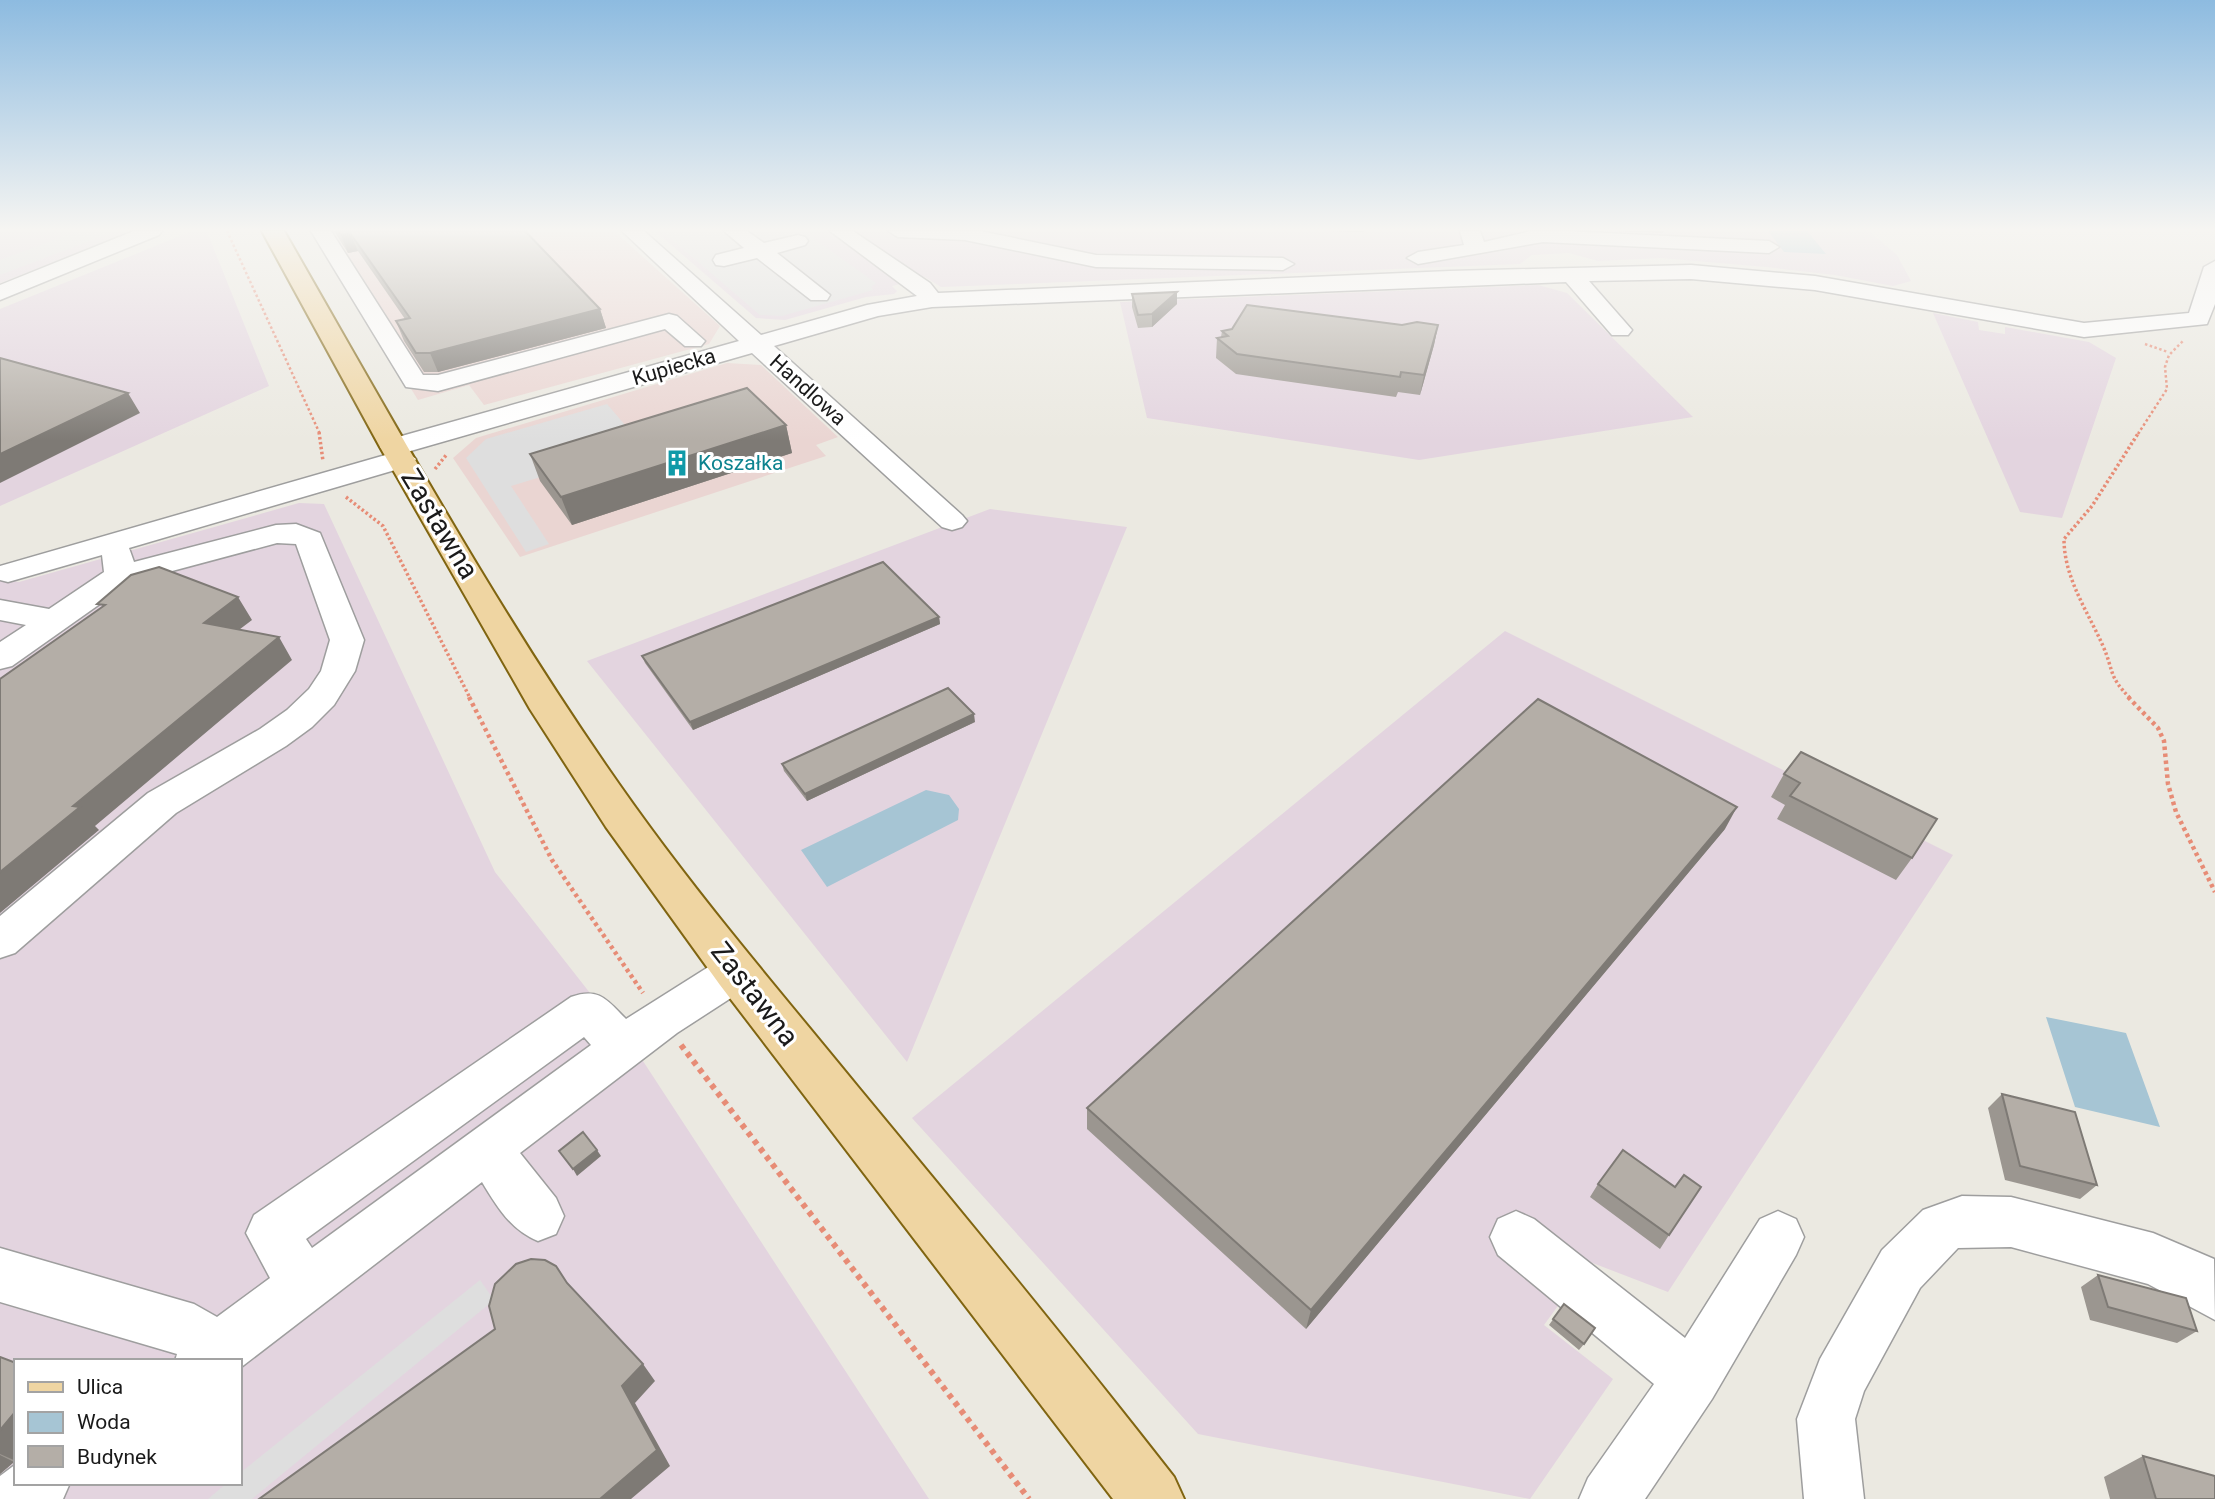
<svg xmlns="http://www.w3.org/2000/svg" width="2215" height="1499" viewBox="0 0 2215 1499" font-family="Roboto,sans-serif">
  <rect width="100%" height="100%" fill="#ebe9e1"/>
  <path fill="#ead5d2" d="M313 231H614L720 326 709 344 484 405 469 385 418 400Z
    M727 363 761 365 838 437 816 445 826 456 520 557 453 458 476 438Z"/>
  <path fill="#e3d4df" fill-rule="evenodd" d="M0 231H135L0 283Z
    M655 231H1869L1897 255 1911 281 1893 286 1835 275 1766 267 1661 258 1598 261 1569 253 1532 255 1520 264 941 287 925 277 892 286 897 291 894 294 866 297 785 320 756 318Z
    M190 232H207L269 386 0 506V309Z
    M1538 285 1567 293 1693 417 1419 460 1147 418 1120 302Z
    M1933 313 1978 322 1979 330 2005 334V327L2089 342 2116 358 2062 518 2020 512Z
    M299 503 324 504 495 872 641 1058 929 1499H0V578L19 582ZM16 1361H240V1483H16Z
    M990 509 1127 527 907 1062 587 661Z
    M1505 631 1953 855 1668 1292 1590 1262 1544 1325 1613 1379 1530 1499 1198 1434 912 1118Z"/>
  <path fill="#dedede" d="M78 231H116L0 275V260Z
    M662 231H803L876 283 871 287 873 290 782 316 760 315Z
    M607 404 643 446 511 486 549 544 526 552 466 458 486 439Z
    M480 1280 494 1300 252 1499H208L227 1483H240V1473Z"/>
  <path fill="#a6c5d4" d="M1768 231H1807L1826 254 1784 252Z
    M926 790 949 795 959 809 958 820 827 887 801 850Z
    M2046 1017 2126 1033 2160 1127 2075 1107Z"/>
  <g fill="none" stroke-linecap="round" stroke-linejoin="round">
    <g stroke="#9e9e9e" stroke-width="3">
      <path id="minor" d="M134 231H162L159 235 0 300V285Z
        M311 231H331L423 375H438L669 314 677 316 705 341 701 346H685L665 329 438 391 406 387Z
        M622 231H644L761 335 867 305 917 296 830 231H853L930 283 938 293 1450 271 1691 265 1815 276 2084 323 2189 313 2204 267 2215 261V304L2207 324 2084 337 1815 290 1691 279 1589 281 1632 330 1628 335H1612L1566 282 932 307 878 316 774 346 962 515 967 521 962 527 952 530 942 527 752 353 407 452 416 459 412 465 129 548 134 562 276 525 296 524 320 533 364 640 355 671 334 705 312 727 286 746 176 813 15 953 0 958V916L148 793 260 729 287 710 309 689 321 671 330 640 296 544 277 543 131 582 12 666 0 669V642L26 625 0 620V600L49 609 104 572 102 555 8 582 0 580V566L389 454 380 447 384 441 739 341Z
        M724 231H747L764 243 798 235 805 237 808 241 805 245 777 253 830 295 827 300H811L757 258 724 266 716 265 713 260 716 255 744 248Z
        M888 231H980L1096 255 1283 258 1294 264 1283 270 1096 267 965 240 898 237Z
        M1460 231H1480L1484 242 1531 231H1564L1769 241 1779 247 1769 253 1543 242 1418 264 1407 258 1418 252 1464 245Z
        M736 954 751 959 758 972 751 985 677 1033 520 1153 556 1198 564 1216 556 1234 538 1241C511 1230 497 1207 482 1182L240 1368V1361H175L177 1354 0 1302V1248L194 1304 217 1317 270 1278 246 1233 254 1215 571 997C599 987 607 1000 626 1019L721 959ZM584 1037 591 1045 312 1248 306 1239Z
        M1962 1196 2011 1197 2153 1233 2214 1259 2215 1320 2148 1284 2011 1247 1958 1248 1920 1288 1864 1391 1855 1419 1864 1499H1804L1797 1419 1820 1359 1882 1250 1923 1210Z
        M1516 1211 1534 1219 1685 1338 1760 1219 1778 1211 1796 1219 1804 1237 1796 1255 1712 1399 1645 1499H1579L1588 1478 1654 1384 1498 1255 1490 1237 1498 1219Z
        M16 1464V1483H70L63 1499H0V1476Z"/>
    </g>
    <g stroke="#806511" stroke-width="4">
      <path id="major" d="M262 231H284C395 424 503 622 633 804 703 902 782 994 858 1087 965 1216 1071 1345 1174 1477L1184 1499H1113L720 985 606 827 530 709 380 447Z"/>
    </g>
    <path stroke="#e78c76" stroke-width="2.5" stroke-dasharray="2.5 2.5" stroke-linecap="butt" d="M227 231 320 434
      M2145 344 2168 352
      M2138 434 2167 389 2165 367 2169 355 2184 340"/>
    <path stroke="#e78c76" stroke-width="3.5" stroke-dasharray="2.5 2.5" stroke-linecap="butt" d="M319 432 323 461
      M435 469 447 454
      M346 497 383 526 470 698
      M2130 698C2108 676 2114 671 2103 646 2088 612 2064 578 2064 539L2092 506 2139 432"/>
    <path stroke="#e78c76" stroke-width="4.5" stroke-dasharray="3.5 3.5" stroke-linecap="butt" d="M469 697 552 860 643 993
      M2128 697 2158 728 2164 741 2168 784 2176 812 2215 892"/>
    <path stroke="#e78c76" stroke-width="6" stroke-dasharray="5 5" stroke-linecap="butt" d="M681 1045 1029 1499"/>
    <use href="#minor" fill="#fff" fill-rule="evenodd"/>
    <use href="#major" fill="#efd5a2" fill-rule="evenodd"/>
  </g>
  <path fill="#9b9690" d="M334 231H525L600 309 606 328 438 372H424L404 341 396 321 405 319 358 251 348 253Z
    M1326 231H1364V232Z
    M1615 231H1664L1663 233Z
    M1177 292V304L1152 327 1138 328 1132 307V294Z
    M1402 325H1438L1434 345 1420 395 1398 392 1396 397 1236 374 1216 358 1217 338 1221 337 1222 331Z
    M786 425 792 453 572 525 540 481 530 454Z
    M939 617 940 624 693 730 645 663 642 656Z
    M975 722 807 801 784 771 782 764Z
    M1801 752 1912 858 1896 880 1777 819 1785 805 1771 797 1784 774Z
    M1725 829 1306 1329 1087 1129V1108Z
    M2002 1094 2097 1185 2080 1199 2005 1180 1988 1108Z
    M1598 1184 1669 1235 1660 1249 1590 1197Z
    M2098 1275 2197 1331 2177 1343 2090 1320 2081 1287Z
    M1564 1304 1584 1344 1579 1350 1549 1325Z
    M0 1357 16 1363V1462H14L0 1474Z
    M2143 1456 2215 1499H2110L2104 1477Z"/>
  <path fill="#7e7a75" d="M350 233 358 251 348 253 341 235Z
    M1177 292V304L1152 327V314Z
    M600 309 606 328 438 372 430 353Z
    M1438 325 1434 345 1420 395 1424 375Z
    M128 393 140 413 0 483V454Z
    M786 425 792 453 572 525 561 497Z
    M238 597 252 620 219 645 204 623Z
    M939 617 940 624 693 730 690 722Z
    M279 637 292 660 95 826 99 830 0 913V872L73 806Z
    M974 714 975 722 807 801 805 794Z
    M1737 807 1725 829 1306 1329 1311 1310Z
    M597 1150 601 1156 577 1176 573 1169Z
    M643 1364 655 1381 635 1403 670 1466 631 1499H600L622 1386Z
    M16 1411V1461L0 1454V1430Z
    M0 1455 14 1462 0 1474Z"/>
  <path fill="#b4aea7" stroke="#7e7a75" stroke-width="2" d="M338 231H525L600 309 430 353H416L396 321 410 318 350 233 341 235Z
    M1177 292 1152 314 1138 315 1132 294Z
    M1247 305 1402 325 1417 322 1438 325 1424 375 1401 372 1400 377 1237 354 1217 338 1228 336 1222 331 1232 329Z
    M0 358 128 393 0 454Z
    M747 388 786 425 561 497 530 454Z
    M883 562 939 617 690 722 642 656Z
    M159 567 238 597 204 623 279 637 73 806 80 807 0 872V679L105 605 97 604 131 575Z
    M948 688 974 714 805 794 782 764Z
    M1538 699 1737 807 1311 1310 1087 1108Z
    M1801 752 1937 819 1912 858 1790 796 1800 783 1784 774Z
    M2002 1094 2075 1112 2097 1185 2020 1166Z
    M583 1132 597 1150 573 1169 559 1151Z
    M1623 1150 1675 1187 1684 1175 1701 1187 1669 1235 1598 1184Z
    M531 1259 545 1260 556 1266 567 1283 643 1364 622 1386 657 1450 600 1499H259L495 1329 489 1306 495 1284 516 1264Z
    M2098 1275 2186 1298 2197 1331 2108 1307Z
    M1564 1304 1595 1328 1584 1344 1553 1319Z
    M0 1357 16 1363V1411L0 1430Z
    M2143 1456 2215 1476V1499H2156Z"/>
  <linearGradient id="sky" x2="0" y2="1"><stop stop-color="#8dbbe0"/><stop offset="0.52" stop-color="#f6f5f2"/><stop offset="1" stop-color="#f6f5f2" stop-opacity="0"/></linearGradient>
  <rect width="2215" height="441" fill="url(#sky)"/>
  <defs>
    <g id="building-bare" transform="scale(2.1)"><path d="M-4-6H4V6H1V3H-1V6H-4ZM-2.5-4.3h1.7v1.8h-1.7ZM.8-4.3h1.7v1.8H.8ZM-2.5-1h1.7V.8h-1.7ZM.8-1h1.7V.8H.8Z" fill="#0f9aa8" stroke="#fff" stroke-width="2.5" paint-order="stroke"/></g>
  </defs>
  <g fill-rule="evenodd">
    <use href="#building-bare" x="677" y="463"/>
  </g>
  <g text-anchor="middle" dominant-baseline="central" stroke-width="6" stroke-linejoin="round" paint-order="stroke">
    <g font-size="21" fill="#1a1a1a" stroke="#fff">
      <text transform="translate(674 367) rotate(-16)">Kupiecka</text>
      <text transform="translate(808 390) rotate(42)">Handlowa</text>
    </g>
    <g font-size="21" fill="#0d838f" stroke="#fff" text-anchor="start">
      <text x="698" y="463">Koszałka</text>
    </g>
    <g font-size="28" fill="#1a1a1a" stroke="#fff">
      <text transform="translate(440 524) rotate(59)">Zastawna</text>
      <text transform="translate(755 994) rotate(52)">Zastawna</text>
    </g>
  </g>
  <rect x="14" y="1359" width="228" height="126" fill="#ffffff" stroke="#a3a3a3" stroke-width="2"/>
  <rect x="28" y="1382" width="35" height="10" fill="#efd5a2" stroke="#a3a3a3" stroke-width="2"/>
  <text x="77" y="1394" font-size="21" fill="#1a1a1a">Ulica</text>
  <rect x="28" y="1412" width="35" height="21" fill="#a6c5d4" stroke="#a3a3a3" stroke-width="2"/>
  <text x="77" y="1429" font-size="21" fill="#1a1a1a">Woda</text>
  <rect x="28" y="1446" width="35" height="21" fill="#b4aea7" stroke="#a3a3a3" stroke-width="2"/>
  <text x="77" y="1464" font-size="21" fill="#1a1a1a">Budynek</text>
</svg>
